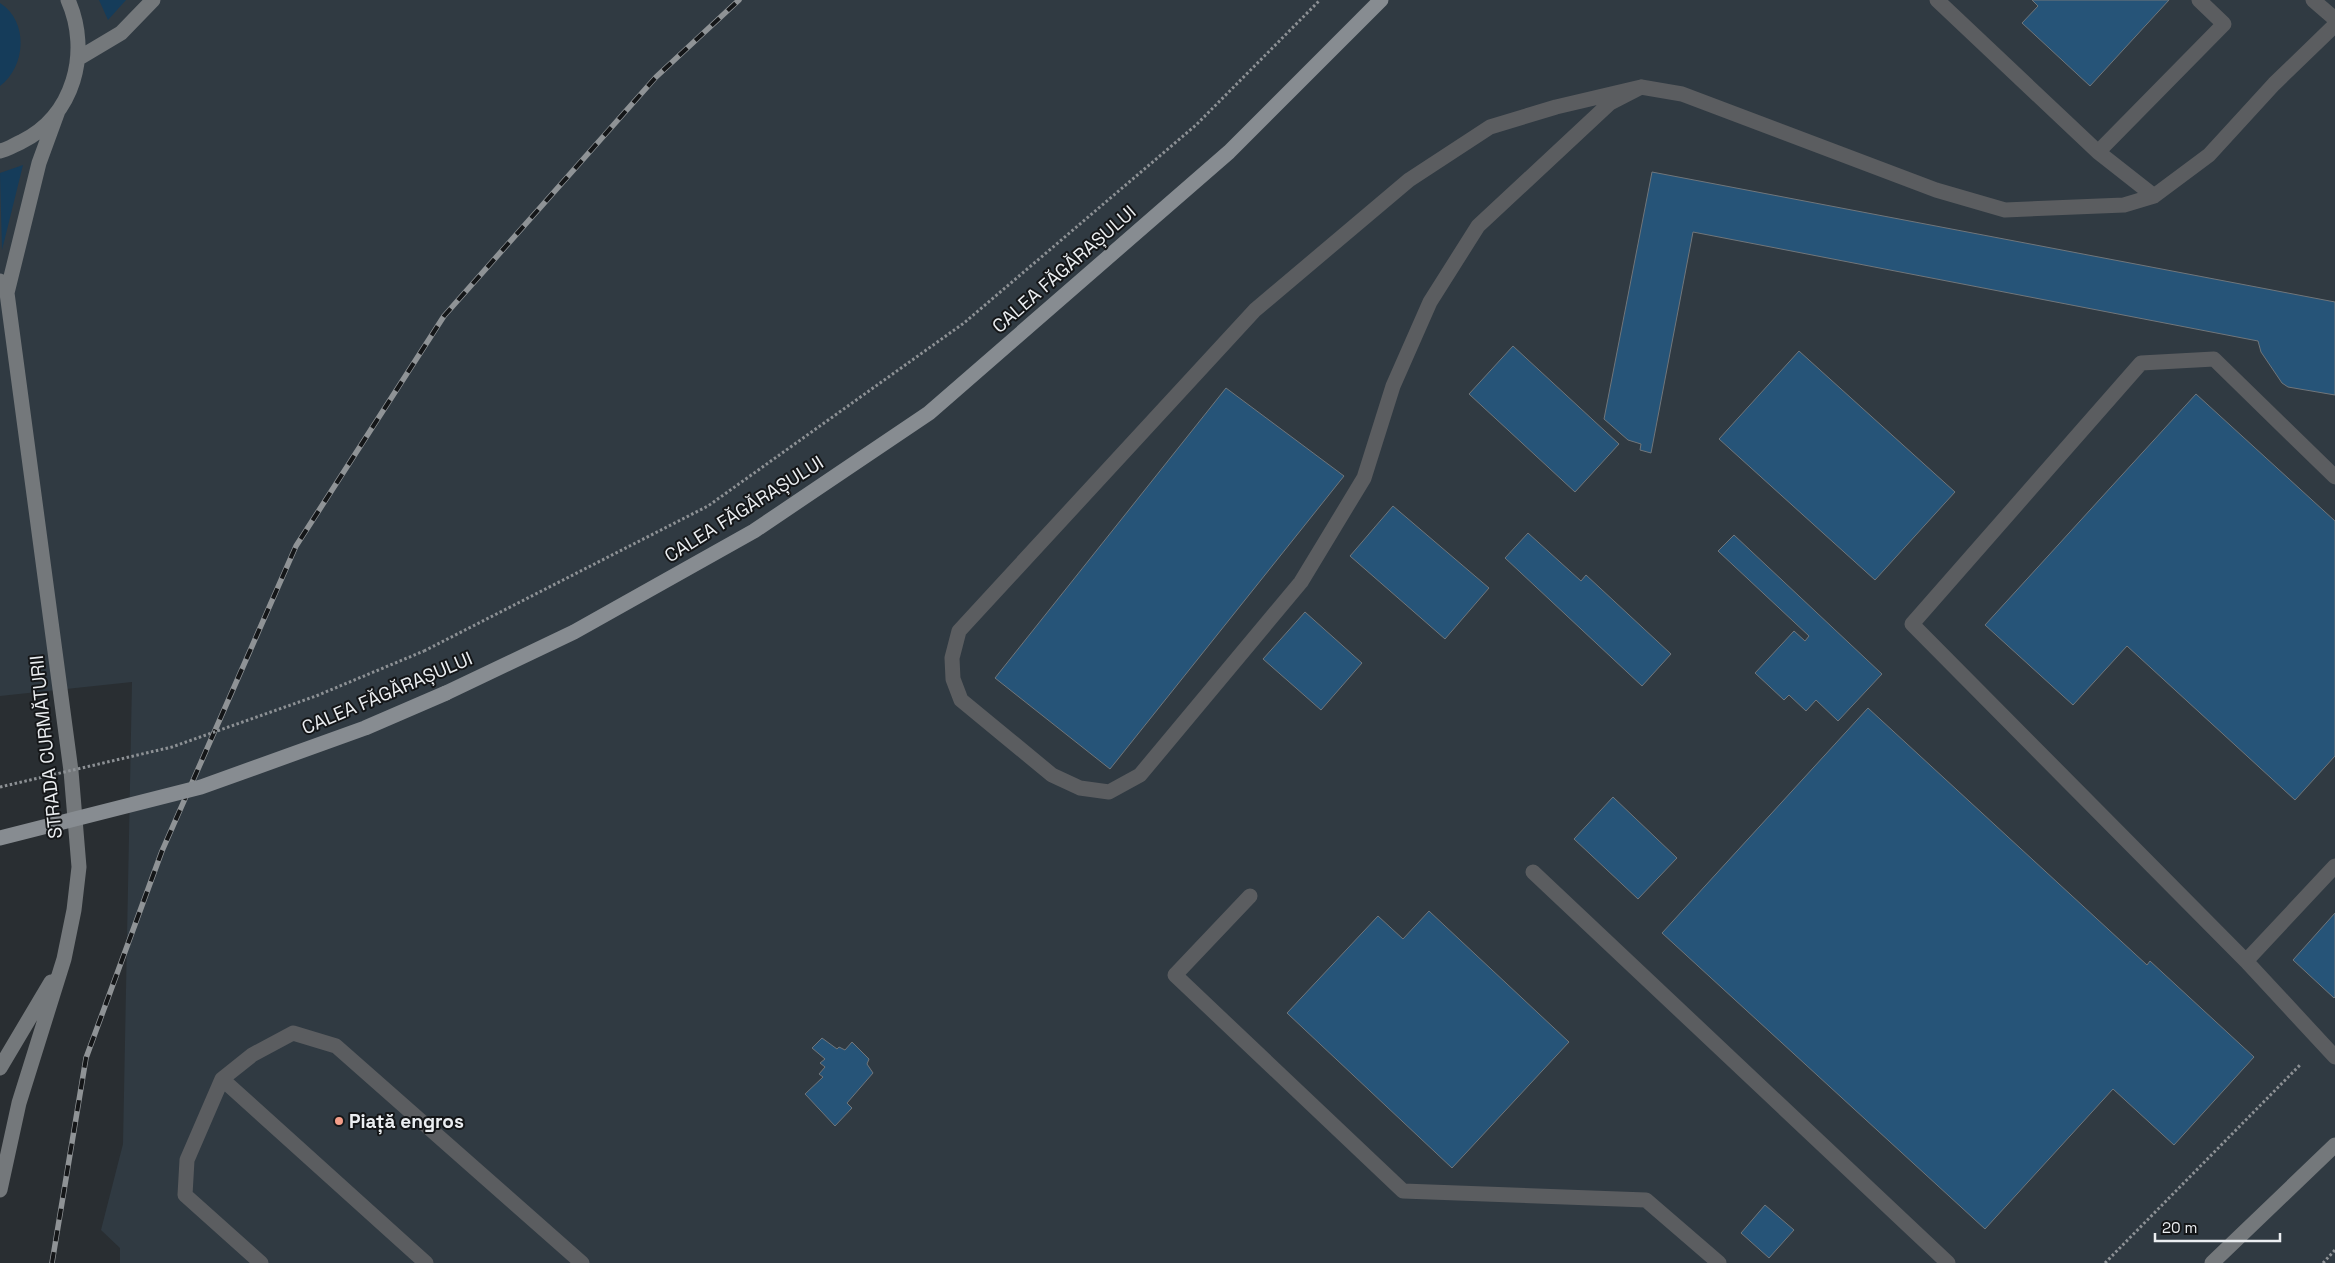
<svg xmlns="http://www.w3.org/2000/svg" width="2335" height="1263" viewBox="0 0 2335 1263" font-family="'Space Grotesk',sans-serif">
  <rect width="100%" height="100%" fill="#292e32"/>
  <path fill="#303a42" d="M0 0H2335V1263H120V1248L101 1230 123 1144 132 682 0 696Z"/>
  <path fill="#153c5a" d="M99 0H126L108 20Z
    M0 3C29 21 26 67 0 86Z
    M23 165 2 250 0 173Z"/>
  <path fill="#265478" stroke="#70767b" d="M2032 0H2169L2090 86 2022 23 2038 6Z
    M1652 172 2335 302V395L2288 387 2282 383 2261 352 2258 341 1693 232 1651 453 1640 450 1641 444 1628 440 1604 419Z
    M1513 346 1619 444 1575 492 1469 394Z
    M1799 351 1955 492 1875 580 1719 439Z
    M1226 388 1344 476 1110 769 995 678Z
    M2196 394 2335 521V756L2295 800 2127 646 2073 705 1985 625Z
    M1393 506 1489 588 1445 639 1350 556Z
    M1528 533 1581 581 1586 575 1671 654 1642 686 1505 558Z
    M1734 535 1882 674 1838 721 1816 700 1806 711 1789 695 1784 700 1755 673 1794 631 1805 641 1809 636 1718 551Z
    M1305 612 1362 663 1321 710 1263 659Z
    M1868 708 2147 965 2150 961 2254 1057 2174 1145 2113 1089 1985 1229 1662 933Z
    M1613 797 1677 858 1638 899 1574 839Z
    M1429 911 1569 1042 1452 1168 1287 1013 1378 916 1403 939Z
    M2335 913V997L2334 998 2293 960Z
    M822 1038 837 1049 839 1047 845 1050 852 1042 869 1059 867 1064 873 1073 847 1103 852 1108 835 1126 805 1094 823 1077 819 1074 825 1067 820 1063 825 1059 812 1048Z
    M1765 1205 1794 1230 1769 1258 1741 1233Z"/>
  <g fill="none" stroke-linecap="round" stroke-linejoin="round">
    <path stroke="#8d9195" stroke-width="3" stroke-dasharray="2.5 2.5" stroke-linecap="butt" d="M424 651 708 506 964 323 1196 125 1320 0
      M2105 1263 2301 1064
      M2323 1263 2335 1250"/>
    <path stroke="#5b5d60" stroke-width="15" d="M1937 0 2098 152 2154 196
      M2313 0 2335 19
      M1641 87 1610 103 1478 226 1430 302 1393 386 1364 478 1301 582 1140 775 1109 792 1080 788 1052 775 961 700 953 679 952 658 959 631 1255 310 1409 180 1490 127 1556 107 1641 87 1682 94 1936 190 2005 210 2124 205 2154 196 2209 155 2274 84 2335 25
      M2098 152 2224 24 2199 0
      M2335 477 2214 359 2141 363 1912 624 2246 961 2335 1057
      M1533 872 1948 1263
      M1250 896 1175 975 1403 1191 1646 1200 1719 1263
      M2246 961 2335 866
      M222 1079 426 1263
      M261 1263 185 1195 187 1160 222 1079 252 1055 293 1033 336 1046 582 1263"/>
    <path stroke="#74787b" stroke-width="15" d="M79 58 121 33 153 0
      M0 151C7 150 14 145 21 142 74 116 91 52 68 0
      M0 281 7 293 71 771 79 867 74 910 64 959 19 1103 0 1190
      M7 293 39 163 58 111
      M0 1068 51 982
      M2212 1263 2335 1145"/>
    <path stroke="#878c91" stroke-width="15" d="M446 693 574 632 754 531 929 413 1229 152 1381 0"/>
    <g stroke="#8f9396" stroke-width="5.5">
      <path id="rail" d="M52 1263 86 1058 162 851 296 546 444 316 656 77 739 0"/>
    </g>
    <use href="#rail" stroke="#141618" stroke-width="4" stroke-dasharray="11" stroke-linecap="butt"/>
    <path stroke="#8d9195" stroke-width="3" stroke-dasharray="2.5 2.5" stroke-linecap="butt" d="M0 787 172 747 316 696 424 651"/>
    <path stroke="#878c91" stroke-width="15" d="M0 838 201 787 365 728 446 693"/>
  </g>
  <circle fill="#f49e89" stroke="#141618" stroke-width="2" cx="339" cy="1121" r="5"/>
  <g text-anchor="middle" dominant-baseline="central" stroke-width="4" stroke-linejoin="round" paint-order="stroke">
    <g font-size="19" fill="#ebeef1" stroke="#141618">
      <text transform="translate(1064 269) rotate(-41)">CALEA FĂGĂRAȘULUI</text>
      <text transform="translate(744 509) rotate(-32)">CALEA FĂGĂRAȘULUI</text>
      <text transform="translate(387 693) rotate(-23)">CALEA FĂGĂRAȘULUI</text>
      <text transform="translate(46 747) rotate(-96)">STRADA CURMĂTURII</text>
    </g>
    <g font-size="19" font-weight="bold" fill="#ebeef1" stroke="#141618" text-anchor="start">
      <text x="349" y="1121">Piață engros</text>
    </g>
  </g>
  <path d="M2155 1233v8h125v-8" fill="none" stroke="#ebeef1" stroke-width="2.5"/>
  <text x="2162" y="1233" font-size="15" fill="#ebeef1" stroke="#141618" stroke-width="4" paint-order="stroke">20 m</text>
</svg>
